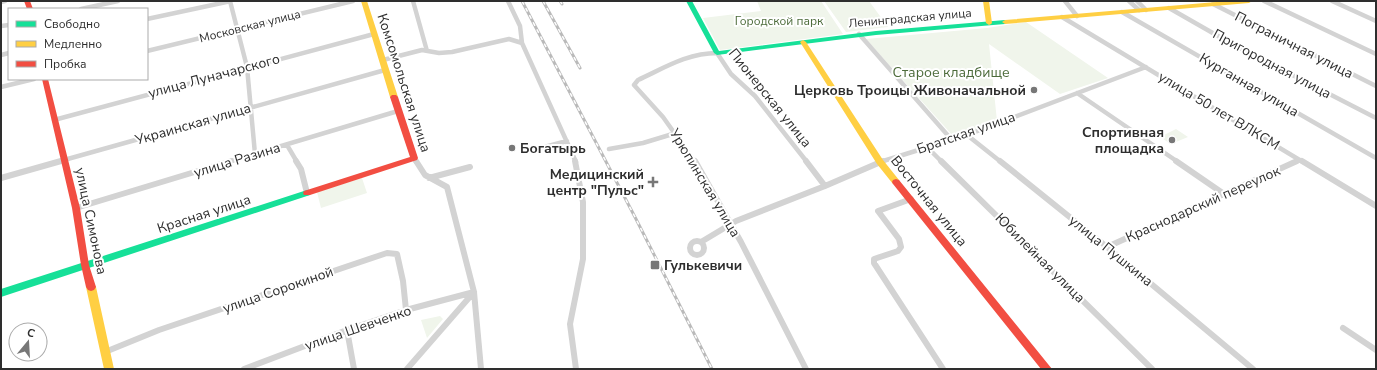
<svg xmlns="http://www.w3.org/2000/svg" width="1377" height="370" viewBox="0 0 1377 370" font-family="'Nunito Sans',sans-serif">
  <rect width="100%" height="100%" fill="#fff"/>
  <path fill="#f0f5eb" d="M757 1H821L843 34 720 50 703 18 761 11Z
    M824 1H869L888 27 846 32Z
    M1026 22 1108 78 1060 94 989 44 997 121 963 135 953 136 866 39 987 28Z
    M1176 129 1188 137 1171 144 1160 137Z
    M362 178 367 193 321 208 317 192Z
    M440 316 443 319 427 338 421 320Z"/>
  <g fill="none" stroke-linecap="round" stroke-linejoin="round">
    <path stroke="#d3d3d3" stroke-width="4.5" d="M230 1 247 67 255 154
      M413 1 427 51
      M508 1 520 26 522 43
      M1065 1 1077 16
      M1129 1 1139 10
      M1137 1 1146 10
      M1264 1 1376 54
      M1332 1 1376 21
      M1 2 5 1
      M1213 4 1376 86
      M1169 8 1232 44 1376 118
      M81 9 118 1
      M1122 12 1376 158
      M1062 17 1303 162
      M147 19 231 1
      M1 26 9 25
      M859 34 951 139
      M147 51 353 1
      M1 55 9 53
      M383 60 422 50 439 53 452 52 509 39 522 43 576 162
      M1 87 34 79
      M1077 93 1178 162
      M54 120 374 34
      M967 135 1001 162
      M287 145 297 162
      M927 147 942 162
      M609 149 643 143 676 133
      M529 151 567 141
      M414 158 416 162
      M57 162 385 70
      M228 162 398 111
      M695 162 663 117 634 85 638 80C664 68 688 53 717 53L731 74 755 96 807 162
      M880 162 967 135 1146 67
      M1295 162 1300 160"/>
    <path stroke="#d3d3d3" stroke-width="6" d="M296 161 301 169 307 193
      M416 161 425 175 447 187 474 292 481 369
      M575 161 583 202V259L570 324 576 369
      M695 161 741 242 806 369
      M806 161 825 186
      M941 161 1152 369
      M1000 161 1107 247 1253 369
      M1176 161 1224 194
      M1302 161 1376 206
      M1 178 61 161
      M429 178 470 167
      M911 199 878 211 899 239 901 247 898 251 874 259V263L943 369
      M76 208 231 161
      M690 248a7 7 0 1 1 14 0a7 7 0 1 1-14 0Z
      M701 242 736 221 825 186 883 161
      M1107 247 1297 161
      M1343 328 1376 350
      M347 330 354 369
      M105 352 159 330 387 253 397 254 403 281 406 310
      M244 369 347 330 406 310 474 292
      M407 369 474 292"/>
    <path fill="#16e098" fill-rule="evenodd" d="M686 1H692L719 51 876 31 1005 20 1008 22 1005 24 876 35 717 55 714 53Z
      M307 190 311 193 310 195 1 297V289Z"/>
    <path fill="#ffcf43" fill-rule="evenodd" d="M361 1H367L398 97 396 99H392L390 97Z
      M983 1H989L992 23 991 24 989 25 986 23Z
      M1228 1H1252L1249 3 1005 24 1002 22 1005 20Z
      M803 40 806 42 883 160 899 180 900 182 899 184H893L877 164 800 42Z
      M91 283 94 284 96 287 114 369H104L86 287 88 284Z"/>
    <path fill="#f24e42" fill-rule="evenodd" d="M24 1H30L33 9H27Z
      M42 79H48L80 208 89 265 96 287 94 290 91 291 88 290 86 287 81 265 72 208Z
      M392 95H396L398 97 418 158 417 160 310 195H304L303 193 304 191 410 157 390 97Z
      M896 179 899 180 1052 369H1041L893 184 892 182 893 180Z"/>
    <g stroke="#bababa" stroke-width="3">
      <path id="rail" d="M522 1 636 219 712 369
        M543 1 580 68
        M560 1 562 4"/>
    </g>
    <use href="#rail" stroke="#fff" stroke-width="1.5" stroke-dasharray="4" stroke-linecap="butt"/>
  </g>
  <g fill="#777" stroke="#fff" stroke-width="1.5">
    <circle cx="1034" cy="90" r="4"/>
    <circle cx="1172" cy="140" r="4"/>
    <circle cx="512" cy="148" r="4"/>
    <path d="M651 176h4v4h4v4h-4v4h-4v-4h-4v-4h4z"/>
    <rect x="650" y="260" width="10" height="10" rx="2"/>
  </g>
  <g text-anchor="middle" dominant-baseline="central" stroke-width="4" stroke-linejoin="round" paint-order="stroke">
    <g font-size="12" fill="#2e2e2e" stroke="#fff">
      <text transform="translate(910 18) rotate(-5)">Ленинградская улица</text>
      <text transform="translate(250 26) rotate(-14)">Московская улица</text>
    </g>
    <g font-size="12" fill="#4c6b3a" stroke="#fff">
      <text x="779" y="21">Городской парк</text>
    </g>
    <g font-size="14" fill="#2e2e2e" stroke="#fff">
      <text transform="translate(1294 45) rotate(27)">Пограничная улица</text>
      <text transform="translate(1272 64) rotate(28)">Пригородная улица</text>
      <text transform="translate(214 76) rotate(-15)">улица Луначарского</text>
      <text transform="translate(404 83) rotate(72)">Комсомольская улица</text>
      <text transform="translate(1249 85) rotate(30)">Курганная улица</text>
      <text transform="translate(770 98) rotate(51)">Пионерская улица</text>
      <text transform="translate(1219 111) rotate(31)">улица 50 лет ВЛКСМ</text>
      <text transform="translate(193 124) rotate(-16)">Украинская улица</text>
      <text transform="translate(966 133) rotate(-19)">Братская улица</text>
      <text transform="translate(237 160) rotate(-17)">улица Разина</text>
      <text transform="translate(705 183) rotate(59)">Урюпинская улица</text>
      <text transform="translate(929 201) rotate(51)">Восточная улица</text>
      <text transform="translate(1203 204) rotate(-24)">Краснодарский переулок</text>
      <text transform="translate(204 214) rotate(-18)">Красная улица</text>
      <text transform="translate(91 221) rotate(78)">улица Симонова</text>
      <text transform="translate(1111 251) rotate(39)">улица Пушкина</text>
      <text transform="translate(1040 258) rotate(45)">Юбилейная улица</text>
      <text transform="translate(278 290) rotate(-19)">улица Сорокиной</text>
      <text transform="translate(358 328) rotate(-19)">улица Шевченко</text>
    </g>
    <g font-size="14" fill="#4c6b3a" stroke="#fff">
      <text x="951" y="72">Старое кладбище</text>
    </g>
    <g font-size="14" font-weight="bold" fill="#2e2e2e" stroke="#fff" text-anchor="end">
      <text x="1026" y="90">Церковь Троицы Живоначальной</text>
      <text x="1164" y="132">Спортивная<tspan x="1164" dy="16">площадка</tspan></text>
      <text x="520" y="148" text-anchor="start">Богатырь</text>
      <text x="644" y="174">Медицинский<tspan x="644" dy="16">центр "Пульс"</tspan></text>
      <text x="664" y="265" text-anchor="start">Гулькевичи</text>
    </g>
  </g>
  <rect width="1377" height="370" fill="none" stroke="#2e2e2e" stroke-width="4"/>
  <rect x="8" y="8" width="140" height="72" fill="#ffffff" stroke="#ababab"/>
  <rect x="16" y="21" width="20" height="6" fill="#16e098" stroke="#ababab"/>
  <text x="44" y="28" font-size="12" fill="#2e2e2e">Свободно</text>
  <rect x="16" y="41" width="20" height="6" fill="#ffcf43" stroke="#ababab"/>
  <text x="44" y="48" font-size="12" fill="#2e2e2e">Медленно</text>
  <rect x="16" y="61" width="20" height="6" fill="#f24e42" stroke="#ababab"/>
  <text x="44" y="68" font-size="12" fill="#2e2e2e">Пробка</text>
  <g transform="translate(28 342) rotate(18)"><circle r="19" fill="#ffffff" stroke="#ababab"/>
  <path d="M0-3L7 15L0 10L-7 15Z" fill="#777777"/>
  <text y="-6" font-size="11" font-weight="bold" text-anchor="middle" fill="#2e2e2e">С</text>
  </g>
</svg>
